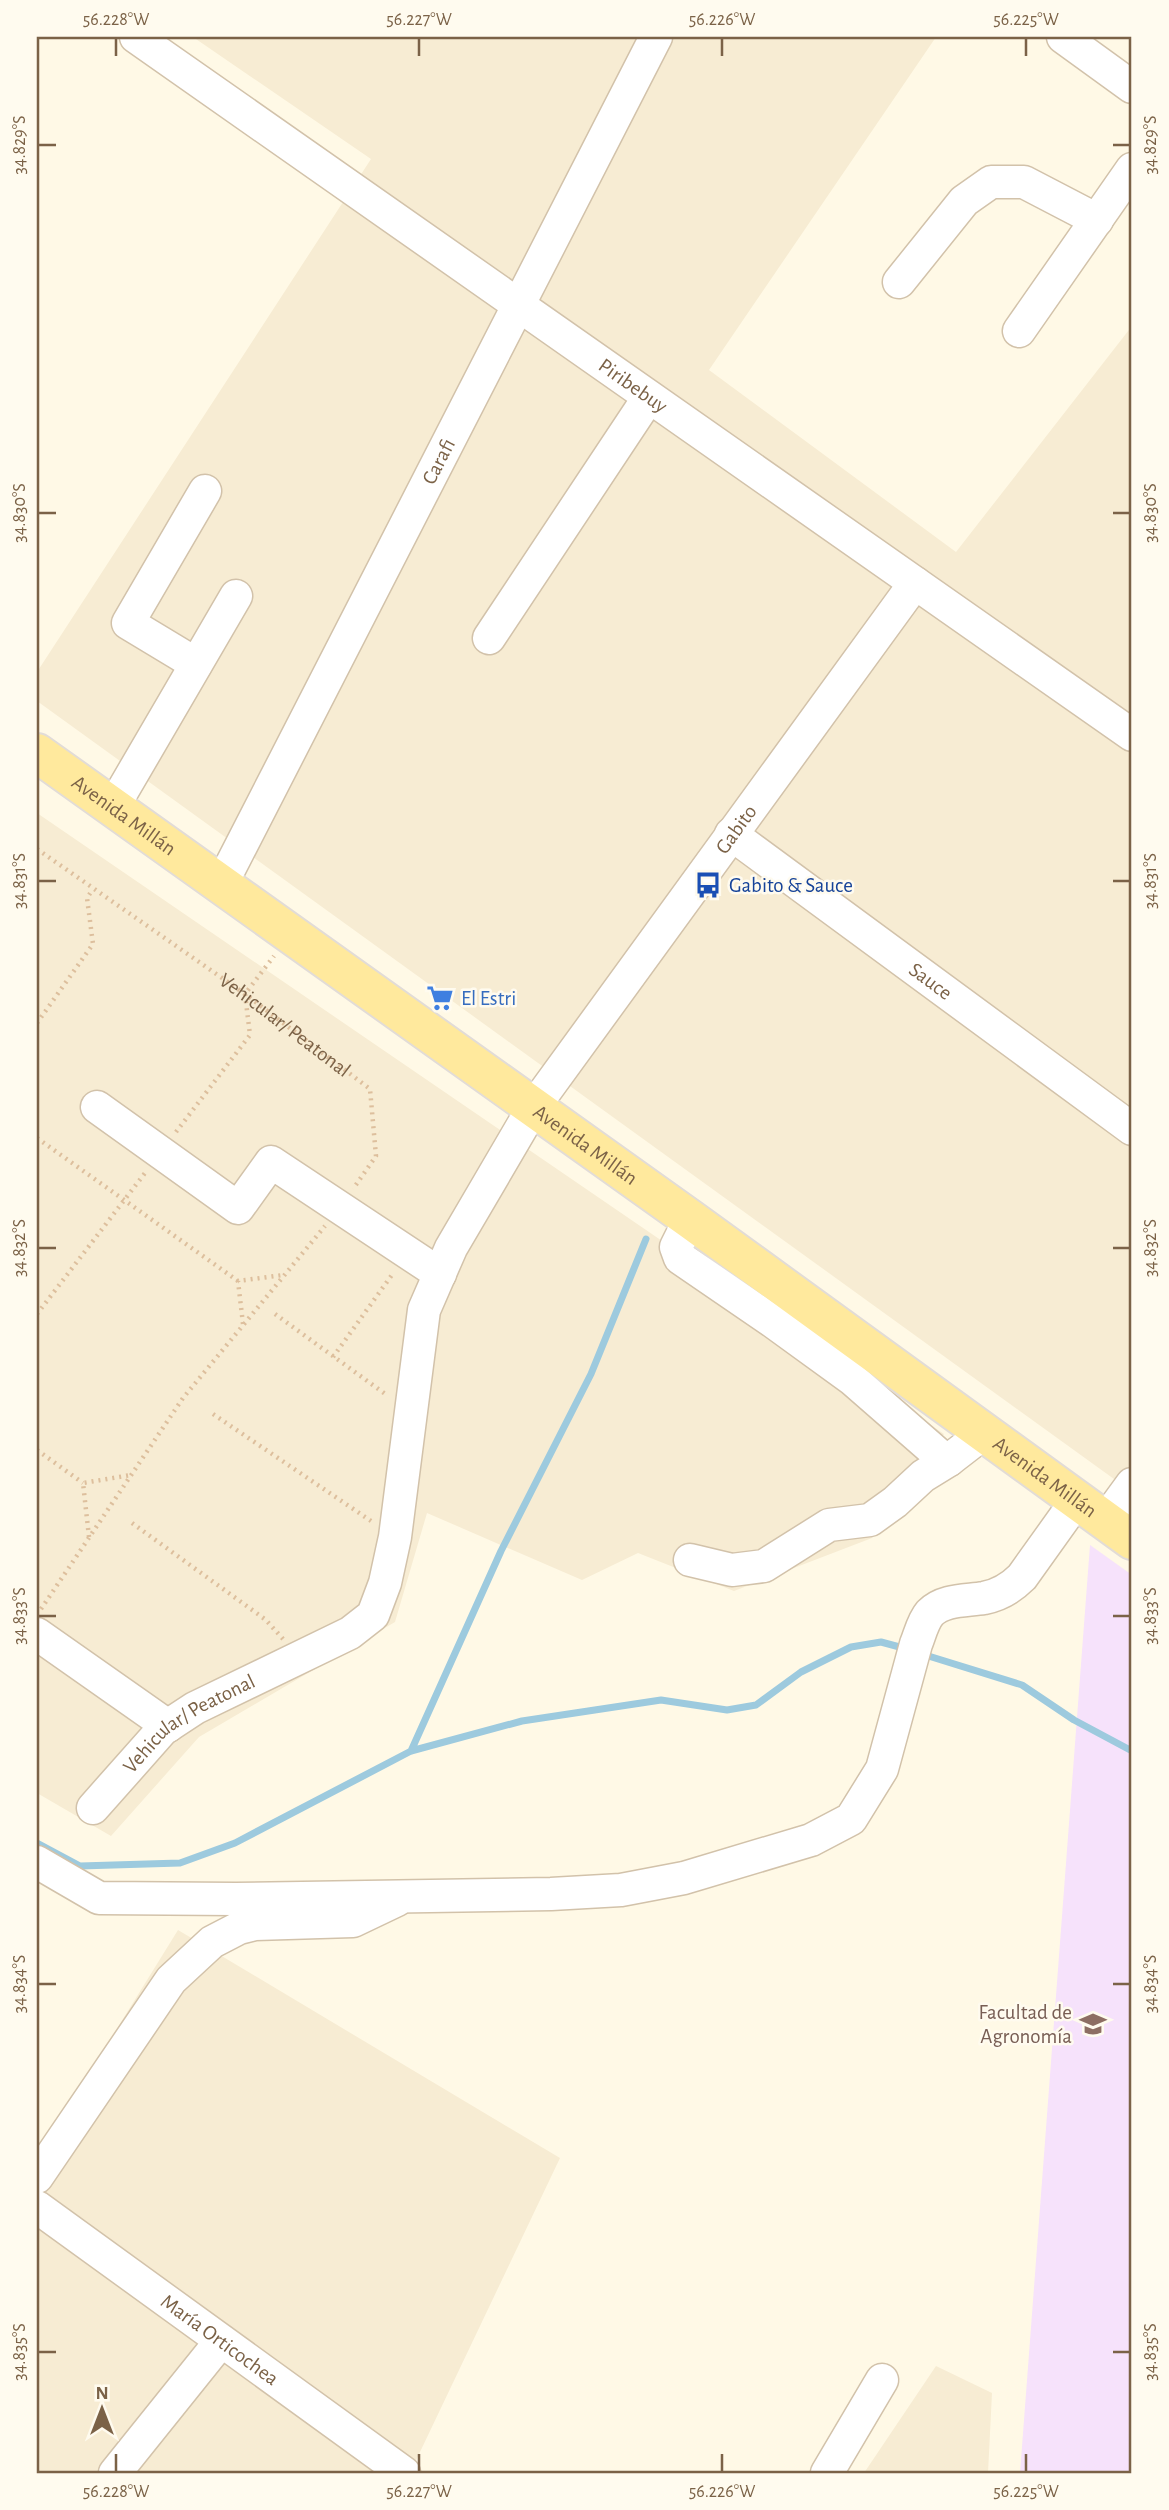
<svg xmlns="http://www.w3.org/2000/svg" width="1169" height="2510" viewBox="0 0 1169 2510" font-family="'Alegreya Sans',sans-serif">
  <rect width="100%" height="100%" fill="#fff9e6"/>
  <path fill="#f7ecd3" d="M193 37H936L709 370 956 552 1132 326V1492L37 701V672L371 159Z
    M37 813 944 1434 872 1538 734 1591 638 1553 582 1580 427 1513 395 1622 199 1737 111 1836 37 1793Z
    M178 1930 560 2158 410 2473H37V2158Z
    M936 2366 992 2393 988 2473H864Z"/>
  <path fill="#f6e2fb" d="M1090 1545 1132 1575V2473H1020Z"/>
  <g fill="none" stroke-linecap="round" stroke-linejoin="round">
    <path stroke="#9dcade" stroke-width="7" d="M922 1654 1022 1685 1074 1720 1132 1751
      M411 1751 501 1551 591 1374 646 1239
      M37 1843 80 1866 180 1863 235 1843 411 1751 522 1721 661 1700 727 1710 756 1705 801 1672 851 1647 881 1642 907 1649"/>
    <g stroke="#d2c2aa" stroke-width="35">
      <g id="minor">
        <path id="s2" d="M136 37 1132 735"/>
        <path d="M1063 37 1132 87"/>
        <path d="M899 282 964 201 991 182H1024L1097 220"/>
        <path d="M1019 331 1132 169"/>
        <path d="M489 638 649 397"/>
        <path d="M196 664 128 623 205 491"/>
        <path d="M113 807 236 596"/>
        <path id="s3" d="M731 834 1132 1129"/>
        <path id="s4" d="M221 885 656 37"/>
        <path d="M97 1107 238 1208 271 1162 440 1274"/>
        <path d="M690 1219 676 1247 680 1258 772 1321 852 1379 939 1455 949 1460"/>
        <path d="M1105 1521 1132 1484"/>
        <path d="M690 1560 732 1570 764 1566 829 1525 870 1520 895 1502 923 1476 949 1460 984 1433"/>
        <path d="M37 1634 168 1726"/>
        <path id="s5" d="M93 1808 163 1729 195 1708 350 1633 373 1615 385 1583 395 1537 424 1310 451 1248 533 1108 915 583"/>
        <path d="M37 1862 99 1898 236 1899 551 1894 621 1890 684 1878 811 1840 851 1819 882 1769 916 1644C920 1634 923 1621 930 1613 944 1599 966 1601 984 1598 999 1595 1011 1588 1022 1577L1077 1500"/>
        <path d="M37 2177 171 1980 212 1942 239 1928 255 1924 353 1921 397 1900"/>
        <path id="s6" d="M37 2207 404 2473"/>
        <path d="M115 2473 221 2341"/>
        <path d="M827 2473 882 2380"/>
      </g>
    </g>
    <g stroke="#e2dcd7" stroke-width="42">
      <g id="major">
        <path id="s7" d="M37 753 690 1219 1132 1540"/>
      </g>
    </g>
    <g stroke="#ddbf9d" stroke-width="4.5" stroke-dasharray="2 5" stroke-linecap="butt">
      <path id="s1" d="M37 849 245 994 370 1089 376 1156 353 1189"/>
      <path d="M37 1023 93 944 87 898 93 889"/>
      <path d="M176 1132 250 1035 245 994 274 956"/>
      <path d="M37 1138 238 1281"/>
      <path d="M37 1314 145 1173"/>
      <path d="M275 1314 388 1396"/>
      <path d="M243 1324 238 1281 283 1275"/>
      <path d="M333 1357 394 1272"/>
      <path d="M213 1414 371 1521"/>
      <path d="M37 1450 83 1483"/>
      <path d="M132 1523 266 1620 283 1639"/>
      <path d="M89 1537 83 1483 131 1475"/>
      <path d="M41 1609 183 1398 325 1226"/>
    </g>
    <use href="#minor" stroke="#fff" stroke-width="32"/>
    <use href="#major" stroke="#ffe99d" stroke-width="38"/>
  </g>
  <path fill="none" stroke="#7b6247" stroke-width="2.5" d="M116 38V56M419 38V56M722 38V56M1026 38V56M38 145H56M1113 145H1130M38 513H56M1113 513H1130M38 881H56M1113 881H1130M38 1248H56M1113 1248H1130M38 1616H56M1113 1616H1130M38 1984H56M1113 1984H1130M38 2352H56M1113 2352H1130M116 2454V2472M419 2454V2472M722 2454V2472M1026 2454V2472"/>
  <defs>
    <g id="bus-bare" transform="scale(2.1)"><path d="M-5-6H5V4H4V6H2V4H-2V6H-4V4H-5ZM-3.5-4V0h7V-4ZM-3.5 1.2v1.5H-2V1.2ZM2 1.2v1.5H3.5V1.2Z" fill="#1a4fb4" stroke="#fffbef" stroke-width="2.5" paint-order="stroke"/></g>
    <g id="supermarket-bare" transform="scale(2.1)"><path d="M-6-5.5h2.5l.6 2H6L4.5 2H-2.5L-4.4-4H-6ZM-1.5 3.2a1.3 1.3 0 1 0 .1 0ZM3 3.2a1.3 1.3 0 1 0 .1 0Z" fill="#3f7fe0" stroke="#fffbef" stroke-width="2.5" paint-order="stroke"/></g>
    <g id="university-bare" transform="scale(2.1)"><path d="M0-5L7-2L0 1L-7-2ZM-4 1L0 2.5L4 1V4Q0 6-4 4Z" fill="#8d6e63" stroke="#fffbef" stroke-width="2.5" paint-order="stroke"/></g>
  </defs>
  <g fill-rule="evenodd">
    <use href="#bus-bare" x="708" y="885"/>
    <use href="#supermarket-bare" x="440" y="998"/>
    <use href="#university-bare" x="1093" y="2024"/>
  </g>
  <g text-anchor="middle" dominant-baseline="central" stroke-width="5" stroke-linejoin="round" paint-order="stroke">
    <g font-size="21" fill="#7b6247" stroke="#fffbef">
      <text stroke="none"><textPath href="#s2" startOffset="607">Piribebuy</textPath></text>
      <text stroke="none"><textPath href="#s4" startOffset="476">Carafi</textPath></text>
      <text stroke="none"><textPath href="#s7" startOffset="107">Avenida Millán</textPath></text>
      <text stroke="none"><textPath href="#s5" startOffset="1230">Gabito</textPath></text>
      <text stroke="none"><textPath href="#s3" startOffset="248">Sauce</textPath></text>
      <text stroke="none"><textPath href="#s1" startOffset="304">Vehicular/ Peatonal</textPath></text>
      <text stroke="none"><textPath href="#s7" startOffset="674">Avenida Millán</textPath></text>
      <text stroke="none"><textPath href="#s7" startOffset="1241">Avenida Millán</textPath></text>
      <text stroke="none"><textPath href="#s5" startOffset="130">Vehicular/ Peatonal</textPath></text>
      <text stroke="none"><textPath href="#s6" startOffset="226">María Orticochea</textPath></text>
    </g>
    <g font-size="21" fill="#164399" stroke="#fffbef" text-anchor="start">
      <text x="729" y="885">Gabito &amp; Sauce</text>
    </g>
    <g font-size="21" fill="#366cbe" stroke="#fffbef" text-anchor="start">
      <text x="461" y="998">El Estri</text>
    </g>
    <g font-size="21" fill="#785e54" stroke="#fffbef" text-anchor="end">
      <text x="1072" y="2012">Facultad de<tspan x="1072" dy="24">Agronomía</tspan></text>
    </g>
  </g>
  <rect width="1169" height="2510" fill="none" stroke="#fffbef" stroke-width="77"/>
  <g transform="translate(102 2409)" stroke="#fffbef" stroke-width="5" paint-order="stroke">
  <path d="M0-5L12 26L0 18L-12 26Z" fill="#7b6247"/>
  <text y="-10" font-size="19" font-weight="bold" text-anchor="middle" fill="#7b6247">N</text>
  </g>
  <rect x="38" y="38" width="1092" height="2434" fill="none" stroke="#7b6247" stroke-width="2.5"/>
  <g font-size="18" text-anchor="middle" fill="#7b6247">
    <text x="116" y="25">56.228°W</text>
    <text x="419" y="25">56.227°W</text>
    <text x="722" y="25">56.226°W</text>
    <text x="1026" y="25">56.225°W</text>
    <text transform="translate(19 145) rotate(-90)" y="6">34.829°S</text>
    <text transform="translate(1150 145) rotate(-90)" y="6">34.829°S</text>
    <text transform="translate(19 513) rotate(-90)" y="6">34.830°S</text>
    <text transform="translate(1150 513) rotate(-90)" y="6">34.830°S</text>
    <text transform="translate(19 881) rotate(-90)" y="6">34.831°S</text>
    <text transform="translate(1150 881) rotate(-90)" y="6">34.831°S</text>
    <text transform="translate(19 1248) rotate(-90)" y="6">34.832°S</text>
    <text transform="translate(1150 1248) rotate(-90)" y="6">34.832°S</text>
    <text transform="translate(19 1616) rotate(-90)" y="6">34.833°S</text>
    <text transform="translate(1150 1616) rotate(-90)" y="6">34.833°S</text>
    <text transform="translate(19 1984) rotate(-90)" y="6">34.834°S</text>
    <text transform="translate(1150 1984) rotate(-90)" y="6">34.834°S</text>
    <text transform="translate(19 2352) rotate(-90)" y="6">34.835°S</text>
    <text transform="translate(1150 2352) rotate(-90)" y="6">34.835°S</text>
    <text x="116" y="2497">56.228°W</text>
    <text x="419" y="2497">56.227°W</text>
    <text x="722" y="2497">56.226°W</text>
    <text x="1026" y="2497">56.225°W</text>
  </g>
</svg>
